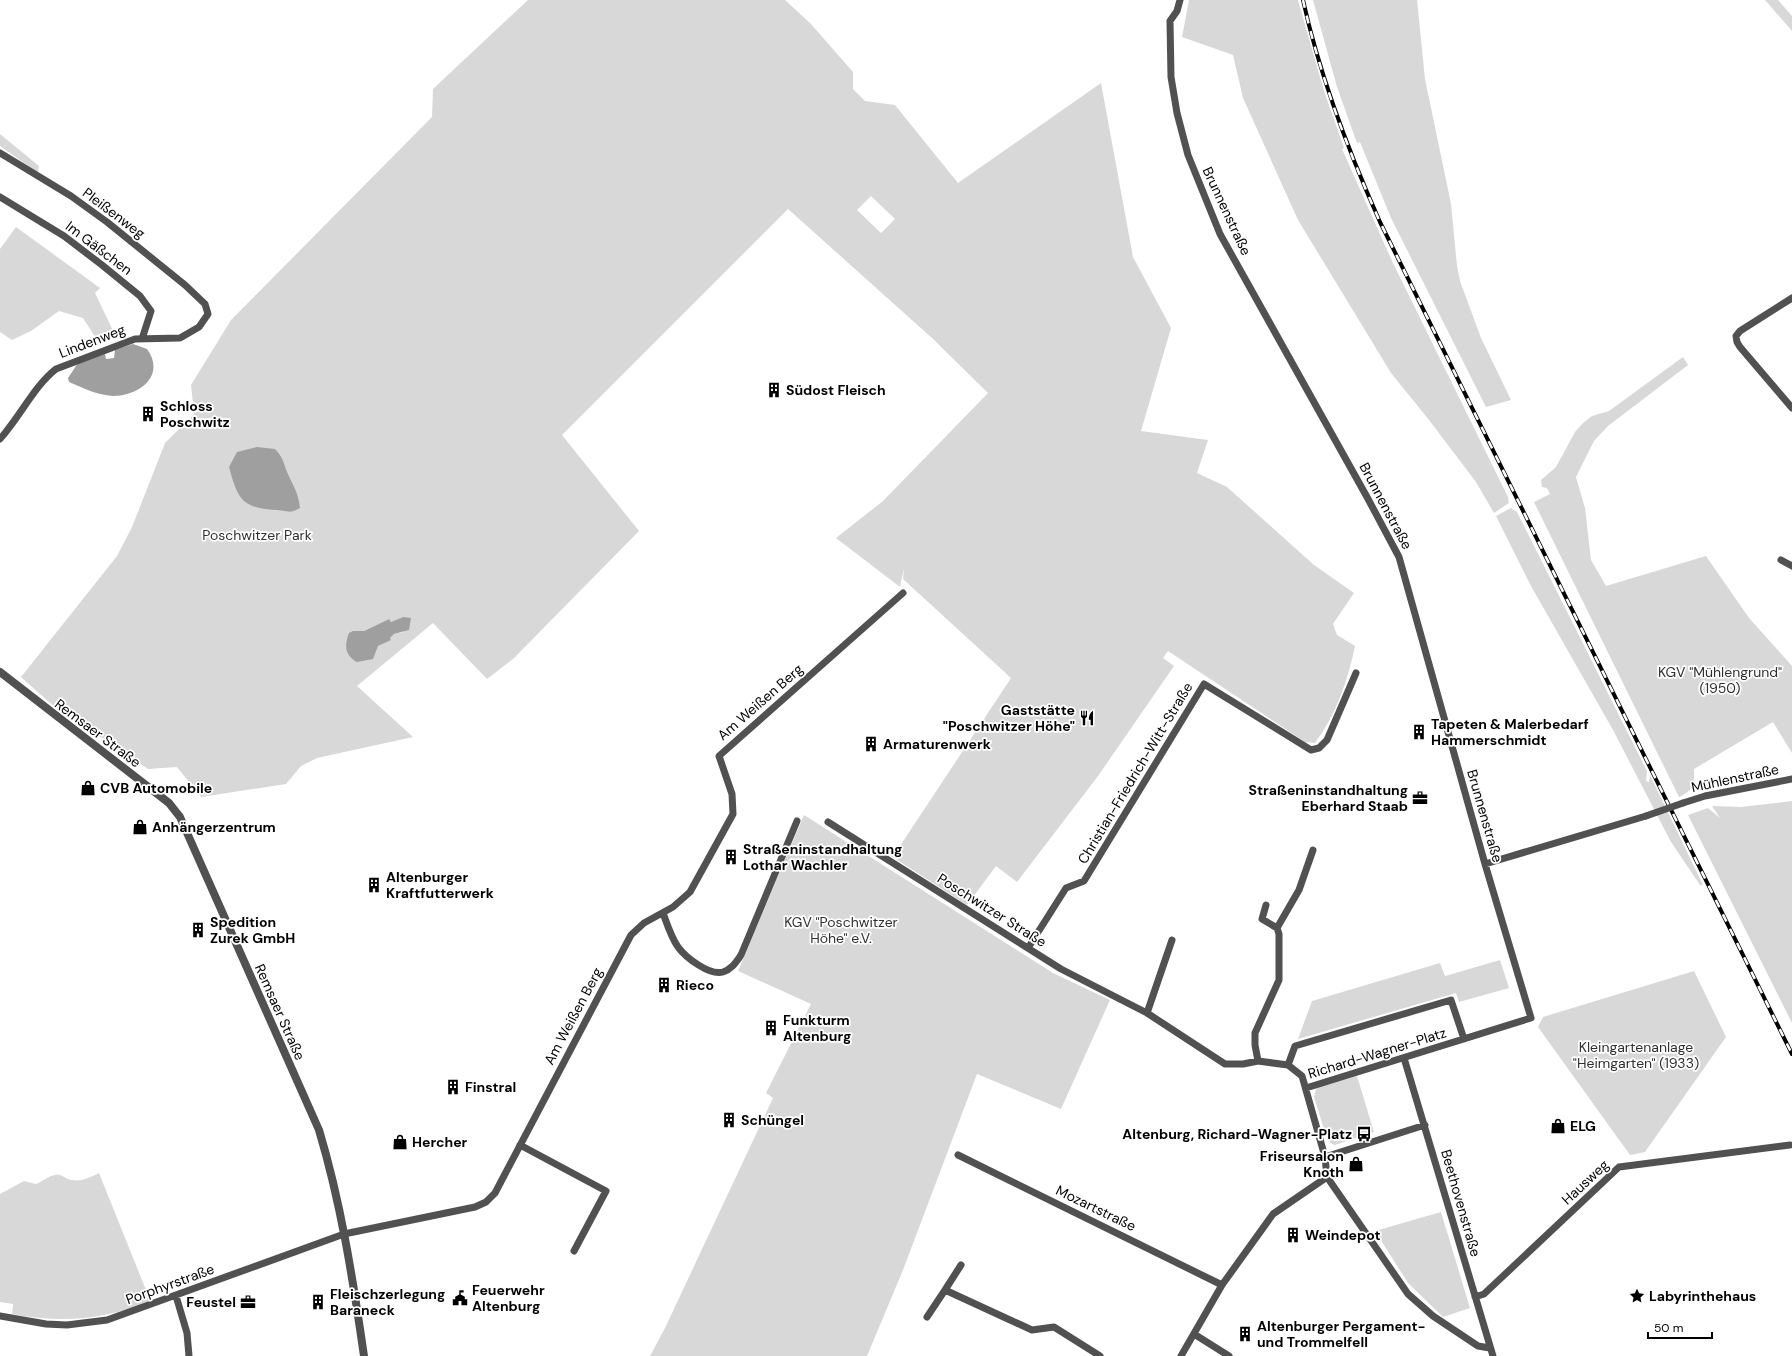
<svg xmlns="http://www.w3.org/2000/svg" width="1792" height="1356" viewBox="0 0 1792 1356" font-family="'DM Sans',sans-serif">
  <rect width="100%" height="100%" fill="#fff"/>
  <path fill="#d8d8d8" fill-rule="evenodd" d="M528 0H785L810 23 853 72V89L865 101 895 105 958 183 1101 83 1133 257 1171 328 1141 431 1208 440 1197 473 1227 487 1314 565 1354 593 1333 624 1337 635 1355 646C1348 680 1336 715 1315 743L1305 742 1168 651 1163 658 1174 666 1098 776 1017 882 996 866 967 905 888 854 900 846 1011 678 903 579 904 568 900 587 836 538 883 501 988 393 932 338 788 209 562 435 639 531 513 659 487 679 433 623 357 686 413 737 317 758 301 766 286 784 201 797 177 767 148 769 50 703 21 677 117 556 132 527 165 443 194 414 191 385 231 320 432 117 433 89ZM871 196 895 219 881 233 857 210ZM403 617 404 632 394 634 389 638 391 639 378 646 353 631H364L389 619 391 622Z
    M1189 0H1298L1324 91 1344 148 1342 149 1392 261 1508 497 1509 503 1494 513 1476 482 1429 420 1391 373 1298 220 1243 98 1233 55 1182 37Z
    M1313 0H1417L1425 79 1451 204 1457 266 1460 281 1481 338 1511 400 1486 407 1391 218 1360 142 1357 143 1337 87Z
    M1765 0H1778L1792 16V31Z
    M0 134 39 166 38 173 0 146Z
    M16 227 100 288 95 293 116 337 99 343 83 318 59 311 31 331 12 340 0 332V249Z
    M1683 357 1688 365 1608 426 1594 441 1576 477 1585 508 1591 560 1606 586 1706 556 1749 618 1792 666V753L1773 722 1694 769C1694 785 1695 789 1679 797L1534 502 1550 494 1547 488 1542 487 1541 480 1556 467 1575 432 1583 423 1592 416 1609 411Z
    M1511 508 1517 512 1647 771 1646 781 1649 782 1650 775 1703 885H1700L1671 842 1613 730 1531 586 1496 516Z
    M1792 801V1023L1688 815 1708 808 1720 818 1712 806 1741 807Z
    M804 815 1053 973 1110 1000 1061 1109 977 1074 903 1270 867 1356H650L665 1328 773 1098 766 1093 811 1004 738 971Z
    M1500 960 1509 988 1459 1002 1456 993 1298 1039 1312 1001 1440 963 1445 976Z
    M1694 971 1726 1037 1645 1152 1630 1155 1538 1027 1543 1017Z
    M1357 1076 1374 1132 1335 1145 1332 1144 1327 1139 1314 1097 1316 1089 1319 1087Z
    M99 1173 150 1300C104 1321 60 1323 12 1314L13 1304 0 1302V1194L24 1181 36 1184C43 1181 52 1173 60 1175 62 1175 65 1178 68 1179 80 1183 89 1178 99 1173Z
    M1441 1212 1470 1308 1443 1317 1408 1283 1375 1231Z"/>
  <path fill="#9f9f9f" d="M133 344 147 349C166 375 140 396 113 396 97 395 83 388 69 382L68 378 78 363 105 354 106 359 114 358 115 350Z
    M257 447 275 449C283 458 283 461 287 472 293 486 298 491 300 508 289 514 289 511 277 510 242 508 238 500 229 467L237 452Z
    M403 617 411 618 409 630 394 634 390 638 391 640 378 646 373 659 357 662C345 655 344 646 349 633L353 631H364L389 619 391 622Z"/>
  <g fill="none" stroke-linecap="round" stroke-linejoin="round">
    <path stroke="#515151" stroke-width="7" d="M1180 0 1177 11 1170 21 1171 77 1177 113 1188 155 1220 234 1367 497 1399 557 1485 864 1531 1018 1306 1088
      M0 153 71 196 107 222 185 285 205 304 208 314 199 327 180 338 135 339 56 369C34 386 20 417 0 439
      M0 197 64 236 102 265 140 296 151 311 142 339
      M1792 298 1740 331 1736 336 1737 342 1740 347 1792 408
      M1781 560 1792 566
      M1683 803 1705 796 1792 779
      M828 822 1061 969 1147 1013 1225 1064H1243L1258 1061 1288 1065 1302 1076 1325 1157 1327 1177 1408 1294 1433 1316 1478 1346 1490 1348
      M1485 864 1646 816
      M663 913C667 924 671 937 678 947 686 958 710 976 723 972 732 969 736 962 741 955L797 821
      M1277 928 1299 890 1313 850
      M1028 948 1066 888 1084 881 1204 684 1311 750 1319 748 1327 740 1356 673
      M1147 1013 1172 940
      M1404 1058 1493 1356
      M1258 1061 1255 1045V1033L1279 980V934L1277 928 1262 919 1266 905
      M1288 1065 1295 1046 1451 1000 1464 1039
      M520 1145 606 1191 574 1251
      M958 1155 1222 1285
      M1325 1157 1425 1125
      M945 1290 961 1265
      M176 1296 187 1333 189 1356
      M1475 1297 1484 1294 1619 1167 1790 1145
      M0 1316 46 1324 67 1325 107 1320 344 1234 475 1207 486 1202 495 1193 631 935 644 923 673 907 690 892 733 814 732 794 719 756 903 593
      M927 1317 945 1290 1032 1330 1054 1327 1100 1356
      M1194 1334 1229 1356
      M1181 1356 1222 1285 1273 1214 1327 1177"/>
    <path stroke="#515151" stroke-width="8" d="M0 672 169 803 180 817 319 1130C341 1203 353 1280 364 1356"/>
    <g stroke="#000" stroke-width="4">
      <path id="rail" d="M1303 0C1320 77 1348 150 1380 222L1792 1054"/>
    </g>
    <use href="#rail" stroke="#fff" stroke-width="2.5" stroke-dasharray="8" stroke-linecap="butt"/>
    <path stroke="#515151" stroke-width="7" d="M1646 816 1683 803"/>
  </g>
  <defs>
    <g id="building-bare" transform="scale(1.2)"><path d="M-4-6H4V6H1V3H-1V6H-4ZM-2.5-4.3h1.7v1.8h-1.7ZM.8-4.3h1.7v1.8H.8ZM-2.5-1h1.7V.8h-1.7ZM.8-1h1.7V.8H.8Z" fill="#000" stroke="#fff" stroke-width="2.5" paint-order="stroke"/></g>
    <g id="restaurant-bare" transform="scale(1.2)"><path d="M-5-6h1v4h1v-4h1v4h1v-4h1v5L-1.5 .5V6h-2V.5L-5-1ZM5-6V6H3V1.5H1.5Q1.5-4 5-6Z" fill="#000" stroke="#fff" stroke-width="2.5" paint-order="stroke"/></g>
    <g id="shop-bare" transform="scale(1.2)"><path d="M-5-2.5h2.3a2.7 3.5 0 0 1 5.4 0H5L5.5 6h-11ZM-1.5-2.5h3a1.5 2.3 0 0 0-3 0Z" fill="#000" stroke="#fff" stroke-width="2.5" paint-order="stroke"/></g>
    <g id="office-bare" transform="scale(1.2)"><path d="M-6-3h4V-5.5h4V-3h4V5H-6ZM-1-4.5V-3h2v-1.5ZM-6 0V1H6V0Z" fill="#000" stroke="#fff" stroke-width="2.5" paint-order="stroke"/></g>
    <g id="bus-bare" transform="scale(1.2)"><path d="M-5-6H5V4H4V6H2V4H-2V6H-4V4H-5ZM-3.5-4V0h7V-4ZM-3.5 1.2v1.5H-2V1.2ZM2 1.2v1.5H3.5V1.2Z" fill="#000" stroke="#fff" stroke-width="2.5" paint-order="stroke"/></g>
    <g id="sight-bare" transform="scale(1.2)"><path d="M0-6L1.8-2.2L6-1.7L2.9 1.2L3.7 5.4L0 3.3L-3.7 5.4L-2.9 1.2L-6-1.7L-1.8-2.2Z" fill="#000" stroke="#fff" stroke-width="2.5" paint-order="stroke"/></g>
    <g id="civic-bare" transform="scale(1.2)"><path d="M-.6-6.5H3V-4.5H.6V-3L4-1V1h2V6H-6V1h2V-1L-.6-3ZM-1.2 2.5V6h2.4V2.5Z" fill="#000" stroke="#fff" stroke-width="2.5" paint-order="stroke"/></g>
  </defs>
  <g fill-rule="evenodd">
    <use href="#building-bare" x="774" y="390"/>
    <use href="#building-bare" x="148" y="414"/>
    <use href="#restaurant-bare" x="1087" y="718"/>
    <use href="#building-bare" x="1419" y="732"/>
    <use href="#building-bare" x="871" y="744"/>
    <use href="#shop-bare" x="88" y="788"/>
    <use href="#office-bare" x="1420" y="798"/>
    <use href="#shop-bare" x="140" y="827"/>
    <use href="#building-bare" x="731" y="857"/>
    <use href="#building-bare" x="374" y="885"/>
    <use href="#building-bare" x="198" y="930"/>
    <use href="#building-bare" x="664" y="985"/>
    <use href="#building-bare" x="771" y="1028"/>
    <use href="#building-bare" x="453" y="1087"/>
    <use href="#building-bare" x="729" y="1120"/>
    <use href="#shop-bare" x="1558" y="1126"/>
    <use href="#bus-bare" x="1364" y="1134"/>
    <use href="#shop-bare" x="400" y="1142"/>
    <use href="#shop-bare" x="1356" y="1164"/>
    <use href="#building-bare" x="1293" y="1235"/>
    <use href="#sight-bare" x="1637" y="1296"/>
    <use href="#civic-bare" x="460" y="1298"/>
    <use href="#office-bare" x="248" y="1302"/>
    <use href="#building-bare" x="318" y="1302"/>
    <use href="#building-bare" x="1245" y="1334"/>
  </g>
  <g text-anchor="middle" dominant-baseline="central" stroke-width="3.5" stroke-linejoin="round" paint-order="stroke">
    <g font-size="14" fill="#000" stroke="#fff">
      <text transform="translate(1227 211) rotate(65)">Brunnenstraße</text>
      <text transform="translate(114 213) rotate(37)">Pleißenweg</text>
      <text transform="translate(99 248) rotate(37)">Im Gäßchen</text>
      <text transform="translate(92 341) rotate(-21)">Lindenweg</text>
      <text transform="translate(1386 506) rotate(62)">Brunnenstraße</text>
      <text transform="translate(760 702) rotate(-41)">Am Weißen Berg</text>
      <text transform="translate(98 733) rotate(37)">Remsaer Straße</text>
      <text transform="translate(1135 773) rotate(-59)">Christian-Friedrich-Witt-Straße</text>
      <text transform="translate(1735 778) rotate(-12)">Mühlenstraße</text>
      <text transform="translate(1485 816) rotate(74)">Brunnenstraße</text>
      <text transform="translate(992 910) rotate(32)">Poschwitzer Straße</text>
      <text transform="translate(280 1012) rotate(66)">Remsaer Straße</text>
      <text transform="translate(573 1016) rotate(-62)">Am Weißen Berg</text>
      <text transform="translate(1377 1053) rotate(-17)">Richard-Wagner-Platz</text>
      <text transform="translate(1585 1182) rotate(-43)">Hausweg</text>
      <text transform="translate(1461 1203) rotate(74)">Beethovenstraße</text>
      <text transform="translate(1096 1208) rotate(26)">Mozartstraße</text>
      <text transform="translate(170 1284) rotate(-20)">Porphyrstraße</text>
    </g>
    <g font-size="14" font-weight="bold" fill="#000" stroke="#fff" text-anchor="start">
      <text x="786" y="390">Südost Fleisch</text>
      <text x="160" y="406">Schloss<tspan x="160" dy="16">Poschwitz</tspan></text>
      <text x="1075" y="710" text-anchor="end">Gaststätte<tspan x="1075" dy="16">"Poschwitzer Höhe"</tspan></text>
      <text x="1431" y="724">Tapeten &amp; Malerbedarf<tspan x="1431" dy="16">Hammerschmidt</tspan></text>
      <text x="883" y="744">Armaturenwerk</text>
      <text x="100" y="788">CVB Automobile</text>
      <text x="1408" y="790" text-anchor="end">Straßeninstandhaltung<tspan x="1408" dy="16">Eberhard Staab</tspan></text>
      <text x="152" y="827">Anhängerzentrum</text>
      <text x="743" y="849">Straßeninstandhaltung<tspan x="743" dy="16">Lothar Wachler</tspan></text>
      <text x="386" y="877">Altenburger<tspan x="386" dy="16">Kraftfutterwerk</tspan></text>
      <text x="210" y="922">Spedition<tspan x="210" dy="16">Zurek GmbH</tspan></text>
      <text x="676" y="985">Rieco</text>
      <text x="783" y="1020">Funkturm<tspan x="783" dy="16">Altenburg</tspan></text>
      <text x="465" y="1087">Finstral</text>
      <text x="741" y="1120">Schüngel</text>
      <text x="1570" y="1126">ELG</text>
      <text x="1352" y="1134" text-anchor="end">Altenburg, Richard-Wagner-Platz</text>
      <text x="412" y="1142">Hercher</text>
      <text x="1344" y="1156" text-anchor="end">Friseursalon<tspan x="1344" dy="16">Knoth</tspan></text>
      <text x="1305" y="1235">Weindepot</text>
      <text x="472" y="1290">Feuerwehr<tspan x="472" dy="16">Altenburg</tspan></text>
      <text x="330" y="1294">Fleischzerlegung<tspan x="330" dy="16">Baraneck</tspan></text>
      <text x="1649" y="1296">Labyrinthehaus</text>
      <text x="236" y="1302" text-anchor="end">Feustel</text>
      <text x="1257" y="1326">Altenburger Pergament-<tspan x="1257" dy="16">und Trommelfell</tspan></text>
    </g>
    <g font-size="14" fill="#2f2f2f" stroke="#fff">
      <text x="257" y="535">Poschwitzer Park</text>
      <text x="1720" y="672">KGV "Mühlengrund"<tspan x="1720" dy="16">(1950)</tspan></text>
      <text x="841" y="922">KGV "Poschwitzer<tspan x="841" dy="16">Höhe" e.V.</tspan></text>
      <text x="1636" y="1047">Kleingartenanlage<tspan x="1636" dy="16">"Heimgarten" (1933)</tspan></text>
    </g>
  </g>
  <path d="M1648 1332v6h64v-6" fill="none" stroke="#000000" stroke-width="2"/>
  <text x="1654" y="1332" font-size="12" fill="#000000" stroke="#ffffff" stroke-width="3" paint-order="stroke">50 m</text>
</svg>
